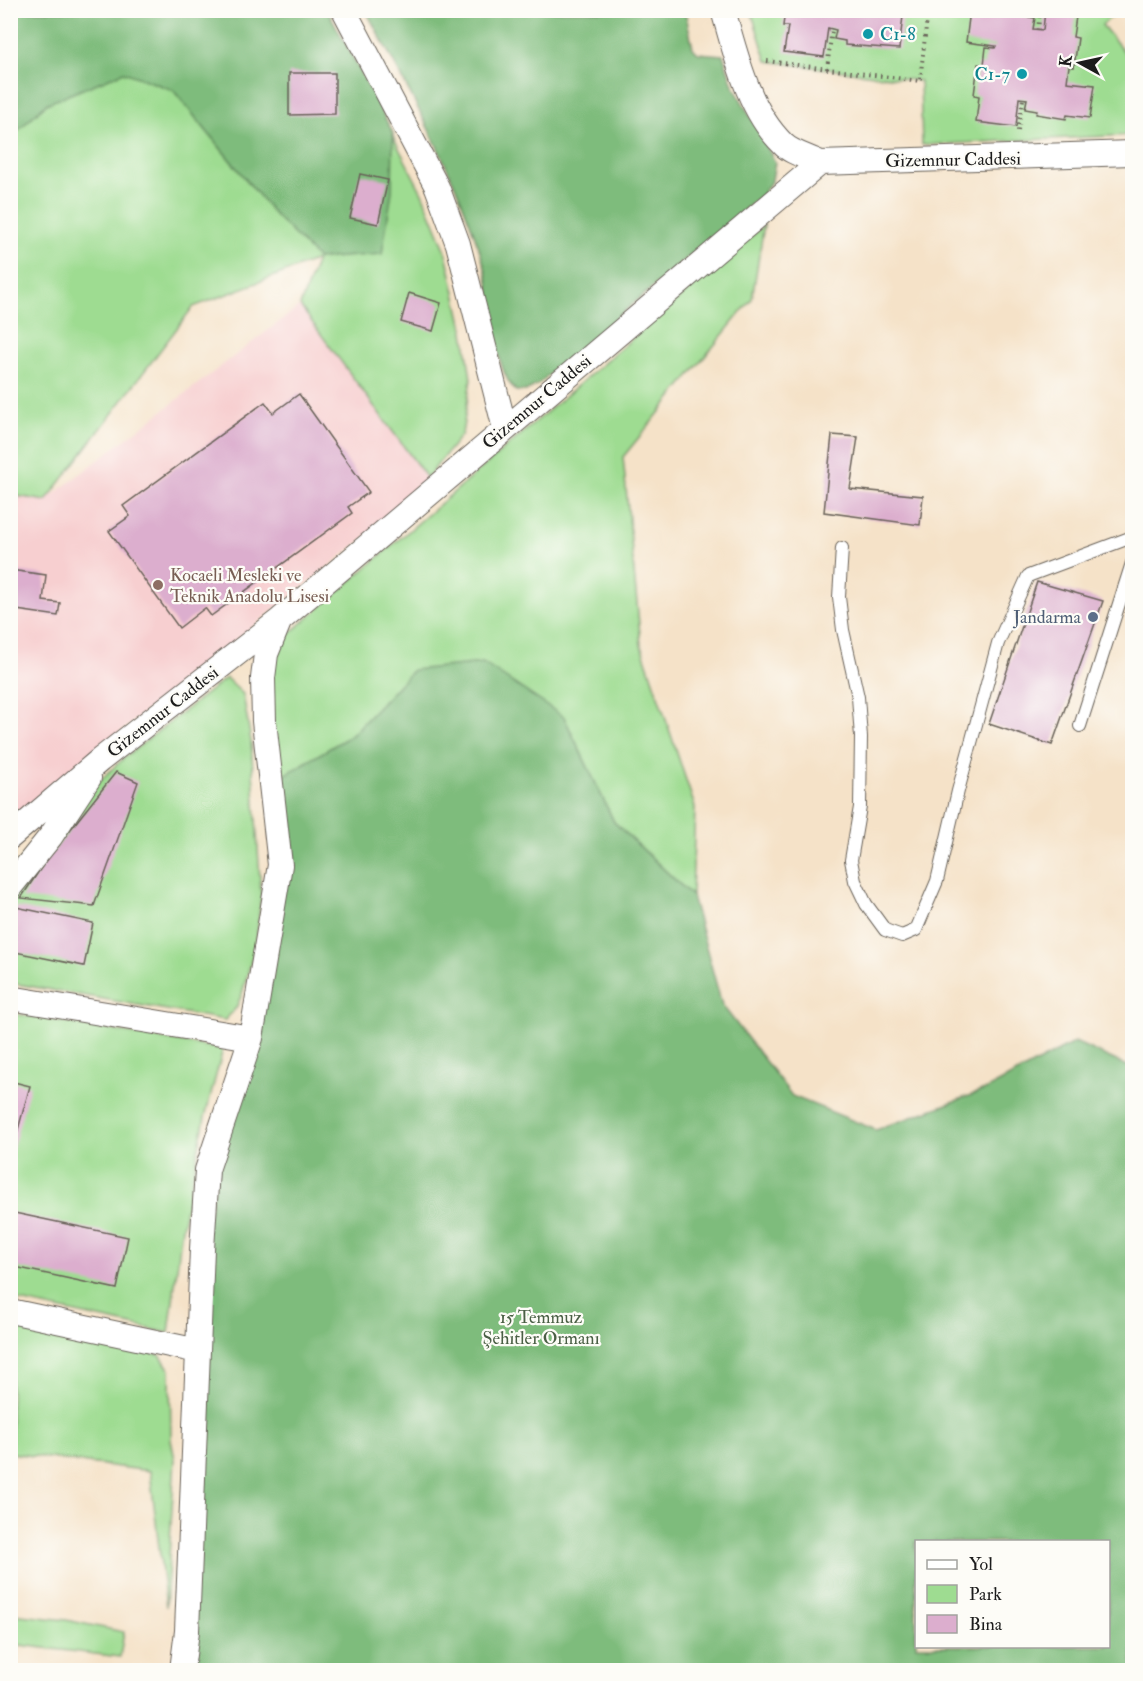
<svg xmlns="http://www.w3.org/2000/svg" width="1143" height="1681" viewBox="0 0 1143 1681" font-family="'IM FELL Double Pica',serif">
  <rect width="100%" height="100%" fill="#fdfcf7"/>
  <filter id="ink" filterUnits="userSpaceOnUse"><feTurbulence type="fractalNoise" baseFrequency=".0167" numOctaves="2"/><feDisplacementMap in="SourceGraphic" scale="12" xChannelSelector="R" yChannelSelector="G"/><feConvolveMatrix kernelMatrix="1 2 1 2 8 2 1 2 1" color-interpolation-filters="sRGB"/></filter>
  <filter id="wash" filterUnits="userSpaceOnUse"><feTurbulence type="fractalNoise" baseFrequency=".008" numOctaves="4" result="noise"/><feDisplacementMap in="SourceGraphic" scale="24" xChannelSelector="R" yChannelSelector="G"/><feGaussianBlur stdDeviation="1.35" result="paint"/><feColorMatrix in="noise" values="0 0 0 0 0 0 0 0 0 0 0 0 0 0 0 0 0 1.4 0 .05"/><feComposite in="paint" operator="in"/></filter>
  <g filter="url(#wash)">
    <rect width="100%" height="100%" fill="#f5e2c8"/>
    <path fill="#f7cfd0" d="M300 306 432 484 11 819 10 495 46 500Z"/>
    <path fill="#9edc91" stroke="#5d7c56" stroke-width="1.5" d="M10 11H328L422 193 445 249 464 332 471 379 462 434 427 478 300 306 317 260 193 307 46 501 11 495Z
      M751 11H1115L1117 12 1102 25 1132 61V135L922 145 920 81 767 61Z
      M764 225 752 299 623 457 641 645 695 807 692 896 614 822 564 717 413 670 352 735 271 783 266 654Z
      M226 678 243 694 251 741 261 895 256 943 242 994 236 1008 225 1020 11 983 10 873 43 832 123 759Z
      M10 1013 223 1049 205 1117 182 1228 169 1333 11 1299Z
      M11 1325 160 1355 170 1370 171 1440 175 1459 166 1607 150 1471 11 1453Z
      M11 1614 66 1620 124 1632 120 1657 11 1644Z"/>
    <path fill="#7ebc7b" stroke="#4d6c4c" stroke-width="1.5" fill-rule="evenodd" d="M11 11H328L393 133 392 191 382 254 318 259 274 214 173 90 124 72 46 104 11 137Z
      M366 11H685L693 48 698 53 723 55 733 85 775 162 772 180 762 195 537 385 526 391H516C491 367 495 302 485 268 459 179 410 92 366 11Z
      M483 663 564 717 614 822 692 896 722 1005 792 1096 876 1130 985 1090 1075 1042 1132 1068V1670H184L202 1249 280 865 271 783 352 735 413 670ZM916 1542H1108V1646H916Z"/>
    <g id="blocks">
      <path fill="#dcaece" d="M785 10H876L903 16 899 49 845 45V41L834 39 836 30 828 28 824 57 784 52 788 26H783Z
        M970 10 1023 11V16L1035 18 1033 29 1043 30 1045 10H1077L1073 37 1078 38 1074 67 1069 66 1067 82 1095 85 1090 118 1067 115 1066 119 1036 114 1037 111 1025 109 1027 99 1019 98 1016 127 976 122 979 96 974 95 978 64 984 65 986 47 995 48 996 46 966 42Z
        M289 73H335V114L289 115Z
        M360 174 388 180 378 224 350 218Z
        M409 293 441 303 433 331 401 322Z
        M299 394 369 492 348 507 352 513 211 616 205 608 179 628 109 531 130 516 123 506 265 402 273 413Z
        M832 435 858 437 850 489 923 496 920 525 824 512Z
        M10 570 46 575 43 601 60 603 58 616 10 609Z
        M1037 582 1103 601 1052 745 989 724Z
        M116 772 138 782 94 906 21 898 47 859Z
        M16 907 93 923 84 966 10 951V932Z
        M10 1081 30 1086 11 1155H10Z
        M10 1212 128 1237 117 1289 10 1266Z"/>
    </g>
  </g>
  <g filter="url(#ink)">
    <use href="#blocks" fill-opacity="0" stroke="#686158" stroke-width="1.5"/>
    <g fill="none" stroke-linecap="round" stroke-linejoin="round">
      <g stroke="#686158" stroke-width="14">
        <path id="lane" d="M842 548 839 597 843 630 858 697 861 737 860 807 851 860 855 881 866 904 885 930 902 936 916 930 937 881 958 791 998 643 1028 576 1132 537
          M1080 726 1132 563"/>
      </g>
      <g stroke="#686158" stroke-width="26">
        <path id="street" d="M344 10 437 187 458 244 505 429
          M723 10C736 55 748 110 783 144 791 153 809 157 820 163
          M10 837 100 760 280 620 820 163 1132 153
          M10 887 51 836 89 778
          M10 998 251 1038
          M10 1311 198 1351
          M182 1670 187 1631 202 1249 207 1170 251 1038 280 865 264 721 263 678 266 654 279 622"/>
      </g>
      <path stroke="#686158" stroke-width="4" stroke-dasharray="1.5 4.5" stroke-linecap="butt" d="M1038 30 1040 10
        M767 61 920 81 928 10
        M827 69 832 29
        M1018 131 1023 99"/>
      <use href="#lane" stroke="#fff" stroke-width="12"/>
      <use href="#street" stroke="#fff" stroke-width="24"/>
    </g>
  </g>
  <g fill="#0f9aa8" stroke="#fdfcf7" stroke-width="2">
    <circle cx="868" cy="34" r="6"/>
    <circle cx="1022" cy="74" r="6"/>
  </g>
  <circle fill="#8d6e63" stroke="#fdfcf7" stroke-width="2" cx="158" cy="585" r="6"/>
  <circle fill="#5c6f8a" stroke="#fdfcf7" stroke-width="2" cx="1093" cy="617" r="6"/>
  <g text-anchor="middle" dominant-baseline="central" stroke-width="4.5" stroke-linejoin="round" paint-order="stroke">
    <g font-size="18" fill="#0d838f" stroke="#fdfcf7" text-anchor="start">
      <text x="880" y="34">C1-8</text>
      <text x="1010" y="74" text-anchor="end">C1-7</text>
    </g>
    <g font-size="18" fill="#1c1c1c" stroke="#fdfcf7">
      <text transform="translate(953 160) rotate(-1)">Gizemnur Caddesi</text>
      <text transform="translate(537 402) rotate(-40)">Gizemnur Caddesi</text>
      <text transform="translate(163 712) rotate(-38)">Gizemnur Caddesi</text>
    </g>
    <g font-size="18" fill="#785e54" stroke="#fdfcf7" text-anchor="start">
      <text x="170" y="575">Kocaeli Mesleki ve<tspan x="170" dy="21">Teknik Anadolu Lisesi</tspan></text>
    </g>
    <g font-size="18" fill="#4e5e75" stroke="#fdfcf7" text-anchor="end">
      <text x="1081" y="617">Jandarma</text>
    </g>
    <g font-size="18" fill="#4a5f45" stroke="#fdfcf7">
      <text x="541" y="1317">15 Temmuz<tspan x="541" dy="21">Şehitler Ormanı</tspan></text>
    </g>
  </g>
  <rect width="1143" height="1681" fill="none" stroke="#fdfcf7" stroke-width="36"/>
  <rect x="915" y="1540" width="195" height="108" fill="#fdfcf7" stroke="#a3a29f" stroke-width="1.5"/>
  <rect x="927" y="1560" width="30" height="9" fill="#ffffff" stroke="#a3a29f" stroke-width="1.5"/>
  <text x="969" y="1570" font-size="18" fill="#1c1c1c">Yol</text>
  <rect x="927" y="1585" width="30" height="18" fill="#9edc91" stroke="#a3a29f" stroke-width="1.5"/>
  <text x="969" y="1600" font-size="18" fill="#1c1c1c">Park</text>
  <rect x="927" y="1615" width="30" height="18" fill="#dcaece" stroke="#a3a29f" stroke-width="1.5"/>
  <text x="969" y="1630" font-size="18" fill="#1c1c1c">Bina</text>
  <g transform="translate(1080 63) rotate(278)" stroke="#fdfcf7" stroke-width="4.5" paint-order="stroke">
  <path d="M0-4.5L10 22L0 15L-10 22Z" fill="#1c1c1c"/>
  <text y="-9" font-size="16" font-weight="bold" text-anchor="middle" fill="#1c1c1c">K</text>
  </g>
</svg>
